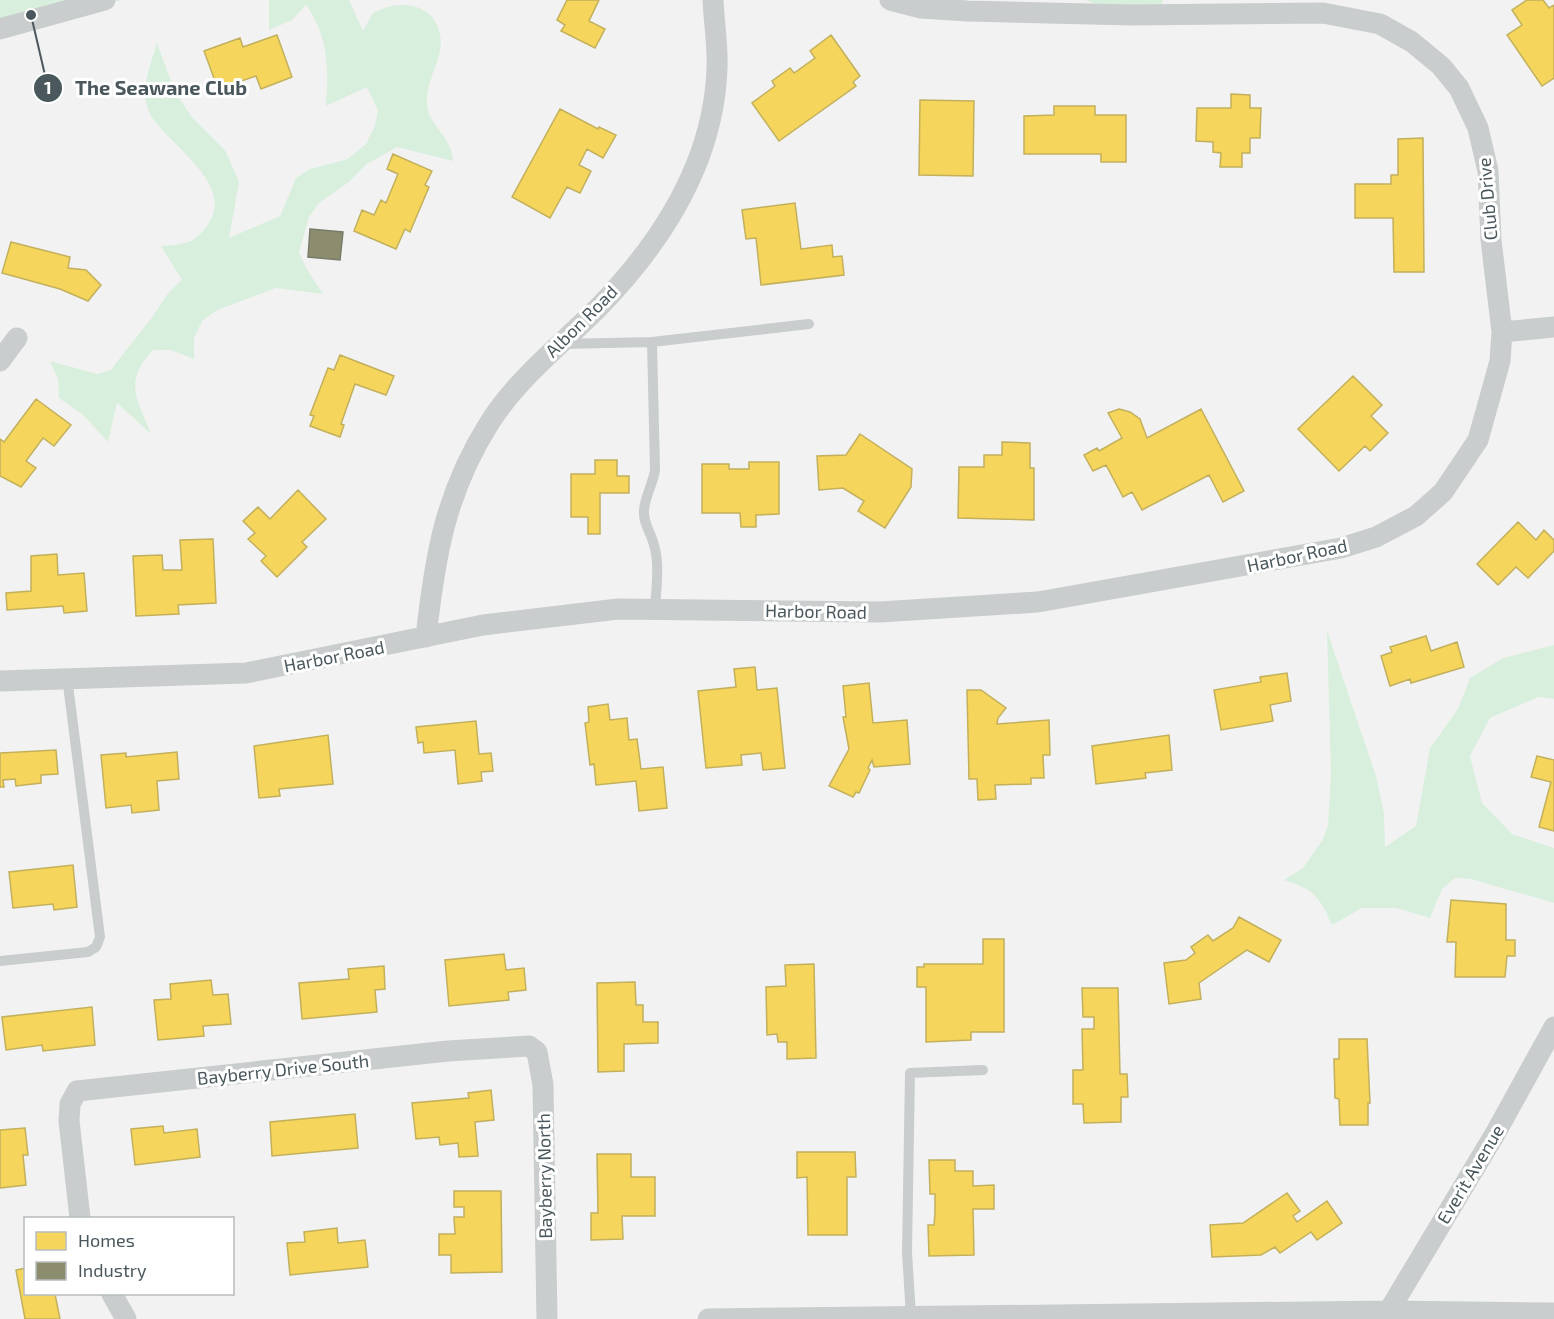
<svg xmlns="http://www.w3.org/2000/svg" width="1554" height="1319" viewBox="0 0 1554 1319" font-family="'Exo 2',sans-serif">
  <rect width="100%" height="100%" fill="#f2f2f2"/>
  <path fill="#d9efdd" d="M0 0H122L0 31Z
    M269 0H349L363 31C366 26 369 19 372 15 375 11 380 10 384 8 409 0 435 7 440 35 445 58 425 79 427 103 428 126 452 136 453 161L397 147 367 164 349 182 319 203 309 217 299 252 305 266 323 294 276 288 217 310 202 321 194 338V359L171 350H153C123 381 137 399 151 434L117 403 108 442 83 415 59 398 58 379 50 361 97 374 111 370C125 350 141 333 155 313 166 297 166 293 182 280L161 246C186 244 196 244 210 221 235 178 154 137 147 106 141 86 151 63 157 43L175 92 191 116 225 150 239 182 229 238 280 216 296 178 310 169 348 159 366 144 375 126 378 111 367 87 326 106C329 69 328 35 306 5L292 20 269 30Z
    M1086 0H1163L1161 8 1137 21Z
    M1327 631 1376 776 1384 814 1385 847 1416 826 1430 748 1458 709 1470 678 1503 658 1554 645V699L1538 697 1490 718 1470 756 1482 803 1512 834 1554 848V903L1471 879 1455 878 1442 889 1430 918 1396 908H1362L1332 925C1319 896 1314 889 1284 880L1303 868 1322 841 1328 826 1331 773Z"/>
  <path fill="#f6d55c" stroke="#c2b05c" stroke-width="1.5" d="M567 0H599L589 21 605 29 595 48 561 31 565 25 557 20Z
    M1527 0H1543L1549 8 1554 5V78L1542 86 1507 35 1522 25 1512 10Z
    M277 35 292 77 261 89 256 76 218 89 204 51 240 38 243 47Z
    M831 35 860 76 853 82 856 86 779 141 752 103 775 86 772 81 790 68 794 73 815 58 810 51Z
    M1231 94 1250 95V108H1261L1260 138H1250V153H1242V167H1220L1221 153 1213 152V142L1196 141 1197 108H1231Z
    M920 100 974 101 973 176 919 175Z
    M1054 106H1095V115H1126V162H1101V154H1024V116L1054 115Z
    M560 109 598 129 599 127 616 135 603 158 587 149 579 165 591 171 580 193 567 187 550 218 512 197Z
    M1423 138 1424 272H1394L1393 218H1355V184H1391V175H1398V139Z
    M393 154 432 171 425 185 429 187 410 232 405 229 396 249 354 231 362 210 374 215 381 200 386 203 398 174 387 169Z
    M795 203 801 249 832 245 833 257 842 256 844 275 761 285 756 238 746 239 742 210Z
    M11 242 70 257 68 268 86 270 101 285 88 301 60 289 2 273Z
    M340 355 394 376 386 395 355 384 341 424 344 425 340 437 310 426 314 416 310 415 328 368 334 370Z
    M1353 376 1382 405 1371 416 1388 433 1370 451 1365 446 1339 471 1298 429Z
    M36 399 71 425 54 446 43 438 26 461 36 468 21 487 0 476V439L4 442Z
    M1119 409 1130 412 1140 419 1147 438 1201 409 1244 491 1223 502 1209 475 1142 510 1132 492 1123 497 1106 465 1093 471 1084 455 1097 448 1099 451 1122 438 1108 413Z
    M860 434 912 469 911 487 885 528 858 511 864 501 843 488 819 490 817 456 846 455Z
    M1002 442 1030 443V468H1034V520L958 518 959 467H984V455H1002Z
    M595 460H617V476H629V493H600V534H588V517H571V474H595Z
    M749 462H779V514L756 515V527H741L740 513H702V464H729V469H749Z
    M298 490 326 519 302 542 307 547 277 577 261 561 266 556 248 539 255 533 243 521 258 507 270 519Z
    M1518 522 1536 540 1544 530 1554 540V551L1528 578 1516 567 1498 585 1477 564Z
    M213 539 216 603 178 605 179 614 136 616 133 556 162 555 163 570H182L180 540Z
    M57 554 58 575 84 573 87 611 64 613 63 606 7 610 6 593 31 591V556Z
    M1426 636 1431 651 1457 642 1464 667 1411 683 1410 679 1390 686 1381 656 1392 652 1390 647Z
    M755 667 757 690 777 688 785 768 763 770 761 753 741 755 742 765 706 768 698 691 736 687 734 669Z
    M1287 673 1291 701 1270 705 1273 721 1221 730 1214 690 1261 682 1260 677Z
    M869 683 873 723 907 720 910 764 874 767 872 760 868 768 870 770 859 793 856 792 853 797 829 786 849 749 843 717H846L843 686Z
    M967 690H981L1006 708 998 718 997 724 1049 720 1050 755H1043L1044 778H1031V784L995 785 996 799 978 800 977 779H969Z
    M608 704 610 720 627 718 629 740 637 739 641 769 663 767 667 808 639 811 636 781 596 785 594 764 590 765 585 723 589 722 588 707Z
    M476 721 479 754 491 753 493 771 481 772 482 781 458 784 455 750 424 753 423 742 418 743 416 727Z
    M328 735 333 784 279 789 280 796 259 798 254 746Z
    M1169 735 1172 770 1145 773 1146 778 1096 784 1092 746Z
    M56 750 58 774 41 775V783L16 786 15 779 3 780 4 787H0V753Z
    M177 752 179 779 157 781 159 810 132 813 131 805 106 808 101 755 126 753V757Z
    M1537 756 1554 760V831L1539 827 1551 782 1531 777Z
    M73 865 77 907 54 910 53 904 13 908 9 872Z
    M1451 900 1506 904V940H1515V956H1507L1505 977H1455L1456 942H1447Z
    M1239 917 1281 940 1269 962 1247 950 1199 983 1201 999 1169 1004 1164 963 1186 960 1195 953 1191 947 1208 935 1213 941 1233 928Z
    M983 939H1004V1032H971V1040L926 1042V987H917V967H924V964H983Z
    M504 954 506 970 524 968 526 990 508 992 509 1000 449 1006 445 960Z
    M814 964 816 1058 787 1059V1042H778L777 1034 767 1035 766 987 786 986 785 965Z
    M384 966 385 989 375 990 377 1012 302 1019 299 983 349 979 348 969Z
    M211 980 213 995 228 994 231 1024 203 1026 204 1036 158 1040 154 1000 171 999 170 984Z
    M635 982 636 1005H643V1022H658V1043L624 1044V1071L598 1072 597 983Z
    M1082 988H1118L1120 1074H1127L1128 1097H1121V1122L1084 1123 1083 1104H1073V1070H1083L1082 1029H1094V1017H1083Z
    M92 1007 95 1045 43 1051 42 1045 6 1050 2 1017Z
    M1339 1039H1367L1370 1103H1368V1125H1340L1339 1099 1335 1098 1334 1059H1339Z
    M491 1090 494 1120 475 1122 478 1156 459 1157 458 1143 440 1145 439 1137 416 1139 412 1103 469 1098 468 1093Z
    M355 1114 358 1148 272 1156 270 1122Z
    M163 1126 164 1133 197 1129 200 1157 135 1165 131 1129Z
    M25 1128 28 1155H23L26 1185 0 1188V1130Z
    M797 1152H855L856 1177H847V1235H808L807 1177 797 1178Z
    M597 1154H631V1177H655V1216H622L623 1239 591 1240V1213H598Z
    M929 1160H955V1171H973V1186L994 1185V1209H973L974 1255 929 1256 928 1225H934L935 1213V1194H930Z
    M454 1191H501L502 1272 451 1273V1255H439V1234H455L454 1217H464V1207H454Z
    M1287 1193 1300 1211 1293 1216 1297 1222 1327 1201 1342 1223 1317 1240 1311 1232 1280 1253 1275 1247 1261 1255 1212 1257 1210 1225 1243 1223Z
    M337 1228 338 1243 365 1240 368 1267 290 1275 287 1243 305 1242 304 1232Z
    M26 1268V1294H55L60 1319H25L16 1270Z"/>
  <path fill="#8c8c6e" stroke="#787c69" stroke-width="1.5" d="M310 229 343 232 340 260 308 257Z"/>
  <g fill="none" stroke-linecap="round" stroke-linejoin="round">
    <path stroke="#cacdcd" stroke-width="10" d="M652 342 655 470C653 484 645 496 644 510 643 524 651 532 654 545 660 565 656 589 655 610
      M562 344 652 342 809 324
      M0 961 88 952 96 947 100 937 67 677
      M911 1317 907 1252 910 1073 983 1070"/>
    <path stroke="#cacdcd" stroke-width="21" d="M0 29 105 0
      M1502 332 1554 327
      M0 361 17 338
      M426 637C435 556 445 493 490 422 519 377 562 344 599 307 662 242 714 162 717 68 718 46 714 22 713 0
      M0 681 246 673 483 625 618 609 880 612 1038 602 1341 548 1376 537 1416 516 1443 492 1478 440 1500 361 1502 332 1491 240 1488 171 1478 128 1459 88 1441 66 1412 42 1380 24 1323 13 1133 15 968 11 921 8 890 0
      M80 1218 69 1121 70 1104 77 1091 448 1051 529 1046 537 1052 543 1085 547 1319
      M112 1294 126 1319
      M708 1319 1388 1311 1554 1313
      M1384 1319 1495 1134 1554 1027"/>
  </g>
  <g text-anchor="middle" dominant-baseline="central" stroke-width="6" stroke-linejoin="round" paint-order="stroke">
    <g font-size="18" fill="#4a585d" stroke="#fff">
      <text transform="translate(1487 199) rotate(-95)">Club Drive</text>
      <text transform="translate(581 321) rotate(-45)">Albon Road</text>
      <text transform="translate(1297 555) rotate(-12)">Harbor Road</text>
      <text transform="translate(816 611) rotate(1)">Harbor Road</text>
      <text transform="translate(334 656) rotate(-11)">Harbor Road</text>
      <text transform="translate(283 1069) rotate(-6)">Bayberry Drive South</text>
      <text transform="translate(1470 1174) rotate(-59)">Everit Avenue</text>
      <text transform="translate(544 1176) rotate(-91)">Bayberry North</text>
    </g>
  </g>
  <path fill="none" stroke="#4a585d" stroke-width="2" d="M31 15L48 88"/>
  <g fill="#4a585d" stroke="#fff" stroke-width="2">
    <circle cx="31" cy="15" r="6"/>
    <circle cx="48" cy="88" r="15"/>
  </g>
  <g font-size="18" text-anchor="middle" font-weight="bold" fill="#fff">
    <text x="48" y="94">1</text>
  </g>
  <g font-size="20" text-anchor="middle" font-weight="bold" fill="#4a585d" stroke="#fff" stroke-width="6" stroke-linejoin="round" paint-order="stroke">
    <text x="161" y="95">The Seawane Club</text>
  </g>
  <rect x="24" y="1217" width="210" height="78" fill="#ffffff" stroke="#b7bcbe" stroke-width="1.5"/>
  <rect x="36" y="1232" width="30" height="18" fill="#f6d55c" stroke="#b7bcbe" stroke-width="1.5"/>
  <text x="78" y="1247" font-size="18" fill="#4a585d">Homes</text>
  <rect x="36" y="1262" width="30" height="18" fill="#8c8c6e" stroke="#b7bcbe" stroke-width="1.5"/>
  <text x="78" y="1277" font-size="18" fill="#4a585d">Industry</text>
</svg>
